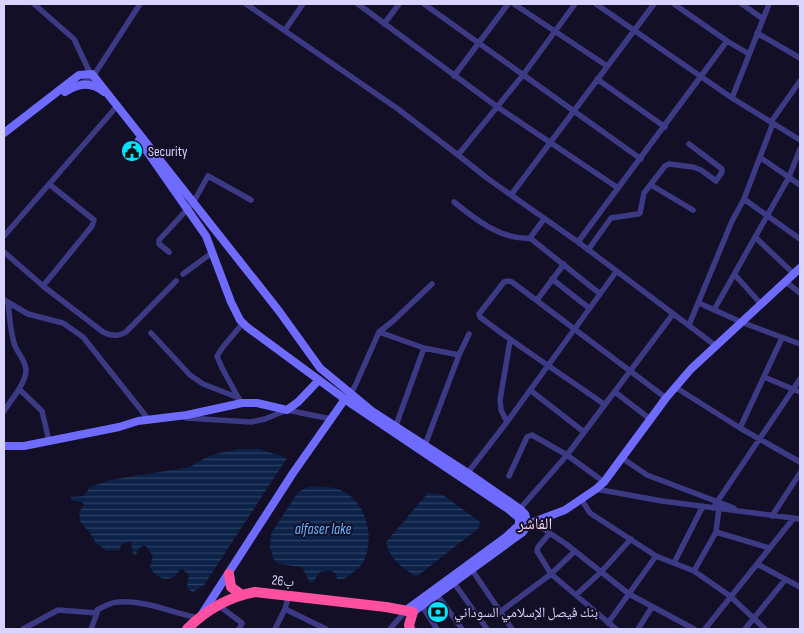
<svg xmlns="http://www.w3.org/2000/svg" width="804" height="633" viewBox="0 0 804 633" font-family="'Sofia Sans Condensed','Noto Naskh Arabic',sans-serif">
  <defs>
    <pattern id="water-rules" width="6" height="5" patternUnits="userSpaceOnUse" patternTransform="scale(1.25)"><rect width="6" height="5" fill="#0c2248"/><path d="M0 2.5h6" fill="none" stroke="#2f4163"/></pattern>
  </defs>
  <rect width="100%" height="100%" fill="#130f26"/>
  <path fill="url(#water-rules)" d="M239 449H259L287 458 204 585 193 592 188 589 187 586 189 575 182 569C178 571 177 575 173 577 164 583 154 575 150 567L153 556 146 546H142L138 549 136 555 133 554 131 541 122 544 119 550 107 551 96 543 90 533 80 521 79 512 84 505 82 502 71 500V497L84 496 90 487 110 480 190 467C206 456 220 452 239 449Z
    M310 486C319 487 329 486 337 489 366 497 377 540 362 564 357 570 350 575 344 579H337L336 574 330 570 320 572 314 581 310 583 302 567 278 564 273 558 270 547 271 534 298 492Z
    M428 493 443 495 480 522 479 528 416 577C402 567 390 560 386 542Z"/>
  <g fill="none" stroke-linecap="round" stroke-linejoin="round">
    <path stroke="#3d3a85" stroke-width="5.5" d="M34 4 74 39 90 73
      M246 4 398 109 458 155 487 178 511 195
      M358 4 496 106 618 188
      M424 4 641 159
      M514 4 607 66
      M596 4 732 98 800 140
      M654 4 511 195 578 242 716 346
      M674 4 727 41 749 54
      M742 4 763 19
      M799 4H800
      M384 24 399 4
      M285 30 303 4
      M757 33 800 58
      M454 76 508 4
      M597 79 665 127
      M81 83 89 80 94 75 140 4
      M732 98 769 4
      M771 122 800 81
      M458 155 523 75 575 4
      M761 158 800 185
      M651 185 693 210
      M744 199 800 239
      M454 202C475 219 501 240 530 238
      M544 219 530 238 599 293
      M4 236 118 105
      M755 237 794 274
      M578 242 727 41
      M588 250 611 218 638 214 640 213 644 193 665 166 669 164 693 167 701 170 716 181 722 172V169L689 144
      M4 252 43 286 103 332C111 336 118 337 126 332L176 281
      M169 252 159 244V240L193 203 208 176 251 200
      M183 274 213 252
      M735 275 761 304
      M552 279 589 308
      M786 282 800 293
      M43 286 92 226 94 220 49 184
      M4 300 28 314 63 323 83 337 149 420
      M537 300 564 264
      M699 303 741 322 800 344
      M714 310 789 177 800 149
      M689 325 732 221 744 199 773 123
      M379 332 424 348 459 355
      M151 333 190 375 203 384 239 398
      M764 377 800 392
      M675 387 740 428 800 462
      M19 389 42 411 49 441
      M530 390 584 432
      M615 392 650 419
      M349 396 355 386 379 332 393 321 432 284
      M239 399 222 368 217 356 223 347 243 323
      M605 405C563 375 520 348 480 317L479 314 504 282 508 281 512 282 666 398
      M4 411C11 400 26 383 26 370 26 362 18 353 15 346 10 332 10 317 8 303
      M186 418 251 422 265 419 287 410 331 419
      M507 422 501 410 500 400 510 341
      M395 428 424 348
      M740 428 782 338
      M425 445 459 355 469 334
      M622 458 647 475 734 508
      M466 475 507 422 616 272
      M509 476 527 437 532 435 567 455 604 482
      M596 489 662 501 800 519
      M581 499 590 513 656 556 694 571 730 596 765 629
      M713 508 800 379
      M719 508 716 532 769 548
      M518 511 567 455 673 314
      M772 516 800 473
      M533 522 566 544 629 594 694 629
      M549 534 538 547 537 551 551 574 616 629
      M674 563 703 506
      M757 564 800 587
      M470 567 512 629
      M694 571 716 532
      M454 583 487 629
      M435 592 462 629
      M576 595 601 572 631 539
      M218 605 242 623 239 629
      M422 606 437 629
      M285 609 326 629
      M500 612 551 574 575 551
      M608 623 656 556
      M23 629 58 610 97 613V610C103 607 111 602 118 602 146 600 172 613 199 618
      M91 629 97 613
      M275 629 285 609 289 595
      M390 629 402 615
      M638 629 652 607
      M705 629 793 519
      M745 629 785 580"/>
    <path stroke="#6f6bff" stroke-width="8" d="M65 92C78 83 91 81 104 92
      M4 133 79 75 92 74 279 311 320 368 372 411 468 473 520 509 525 514 528 524 523 532 413 612
      M139 140 206 236 231 302 240 320 247 327 353 405 508 509 519 518V525L506 537 409 608
      M4 446H24L119 427 138 421 187 415 242 403H257L287 410 298 402 319 380
      M524 523 528 524 565 510 596 489 604 482 666 398 691 369 800 268
      M202 614 293 473 345 399"/>
    <path stroke="#ff4fa3" stroke-width="10" d="M229 574 231 587 242 595
      M187 629C206 610 228 597 255 592L386 607 413 612 409 625 410 629"/>
  </g>
  <defs>
    <g id="civic-disc" transform="scale(1.125)"><circle r="9.5" fill="#00e5ff" stroke="#130f26"/><path d="M-.6-6.5H3V-4.5H.6V-3L4-1V1h2V6H-6V1h2V-1L-.6-3ZM-1.2 2.5V6h2.4V2.5Z" fill="#111"/></g>
    <g id="bank-disc" transform="scale(1.125)"><circle r="9.5" fill="#00e5ff" stroke="#130f26"/><path d="M-6-4H6V4H-6ZM0-2.3a2.3 2.3 0 1 0 0 4.6a2.3 2.3 0 1 0 0-4.6Z" fill="#111"/></g>
  </defs>
  <g fill-rule="evenodd">
    <use href="#civic-disc" x="132" y="151"/>
    <use href="#bank-disc" x="438" y="612"/>
  </g>
  <g text-anchor="middle" dominant-baseline="central" stroke-width="4" stroke-linejoin="round" paint-order="stroke">
    <g font-size="14" fill="#d9d4ff" stroke="#130f26" text-anchor="start">
      <text x="148" y="151">Security</text>
      <text x="454" y="612">بنك فيصل الإسلامي السوداني</text>
    </g>
    <g font-size="14" fill="#d9d4ff" stroke="#130f26">
      <text transform="translate(283 581) rotate(6)">26ب</text>
    </g>
    <g font-size="15" font-style="italic" fill="#62b6ff" stroke="#130f26">
      <text x="323" y="529">alfaser lake</text>
    </g>
    <g font-size="16" fill="#ffd6f0" stroke="#130f26">
      <text x="535" y="524">الفاشر</text>
    </g>
  </g>
  <rect width="804" height="633" fill="none" stroke="#d9d4ff" stroke-width="10"/>
</svg>
